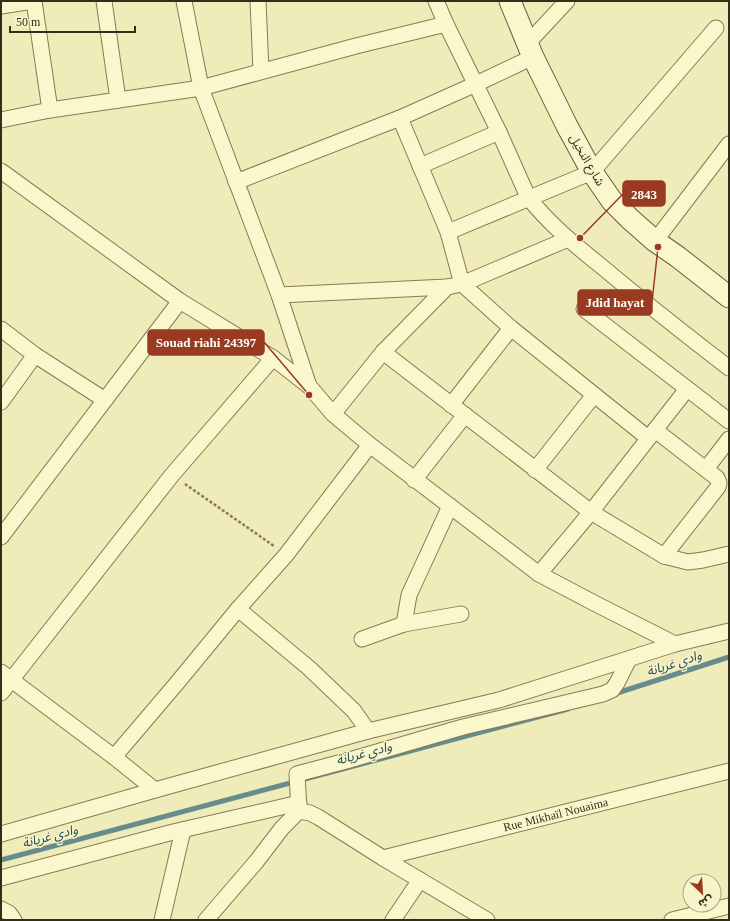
<svg xmlns="http://www.w3.org/2000/svg" width="730" height="921" viewBox="0 0 730 921" font-family="'Times New Roman','Noto Sans Arabic',serif">
  <rect width="100%" height="100%" fill="#f0ecba"/>
  <g fill="none" stroke-linecap="round" stroke-linejoin="round">
    <path stroke="#668d8c" stroke-width="5" d="M614 694 729 657
      M1 860 568 709"/>
    <g stroke="#877a54" stroke-width="17">
      <g id="minor">
        <path d="M34 1 50 110"/>
        <path d="M104 1 118 100"/>
        <path d="M184 1 201 88 279 295 309 386"/>
        <path d="M258 1 261 71"/>
        <path d="M436 1 446 24 499 132 528 197C549 224 575 245 601 266 643 301 686 335 729 368"/>
        <path d="M1 6 33 1"/>
        <path d="M528 43 567 1"/>
        <path d="M400 118 448 232 462 284 511 328 648 438"/>
        <path d="M1 120 50 110 201 88 356 46 446 24"/>
        <path d="M420 166 499 132"/>
        <path d="M1 171 180 301 273 358 309 386 333 414 370 445 539 574 596 604 675 644 729 631"/>
        <path d="M236 182 400 118 476 84 533 57"/>
        <path d="M448 232 592 172 716 28"/>
        <path d="M655 241 729 144"/>
        <path d="M279 295 447 287 462 284 568 239"/>
        <path d="M584 309 729 421"/>
        <path d="M1 329 35 355 105 400"/>
        <path d="M383 352 591 512 664 556 688 562 703 560 729 554"/>
        <path d="M1 402 35 355"/>
        <path d="M451 405 511 328"/>
        <path d="M333 414 383 352 447 287"/>
        <path d="M655 430 717 478 719 483 718 487 664 556"/>
        <path d="M706 469 729 439"/>
        <path d="M535 470 594 395"/>
        <path d="M414 480 465 415"/>
        <path d="M1 537 180 301"/>
        <path d="M539 574 591 512 687 389"/>
        <path d="M238 609 309 668 354 711 368 731"/>
        <path d="M404 624 409 595 450 506"/>
        <path d="M362 639 404 624 461 614"/>
        <path d="M1 672 114 757 155 790"/>
        <path d="M1 693 172 475 273 358"/>
        <path d="M114 757 177 683 238 609 286 555 370 445"/>
        <path d="M299 811 297 774 346 761 463 727 603 694 612 690 617 683 629 659"/>
        <path d="M1 834 155 790 368 731 499 700 675 644"/>
        <path id="s1" d="M383 858 729 771"/>
        <path d="M1 878 173 832 299 803"/>
        <path d="M1 909 9 913 14 920"/>
        <path d="M162 920 183 830"/>
        <path d="M206 920 256 862 282 828 299 811 310 813 318 817 383 858 487 920"/>
        <path d="M393 920 420 880"/>
        <path d="M672 920 729 906"/>
      </g>
    </g>
    <g stroke="#685b37" stroke-width="23">
      <path id="secondary" d="M510 1 533 57 567 126 592 172 612 201 630 219 655 241 678 257 729 297"/>
    </g>
    <path stroke="#877a54" stroke-width="2.5" stroke-dasharray="3 2" stroke-linecap="butt" d="M185 484 274 546"/>
    <use href="#minor" stroke="#fbf7cd" stroke-width="15"/>
    <use href="#secondary" stroke="#fbf7cd" stroke-width="21"/>
  </g>
  <g text-anchor="middle" dominant-baseline="central" stroke-width="3" stroke-linejoin="round" paint-order="stroke">
    <g font-size="12" fill="#352d1a" stroke="#f7f4ca">
      <text transform="translate(587 160) rotate(60)">شارع النخيل</text>
      <text stroke="none"><textPath href="#s1" startOffset="178">Rue Mikhaïl Nouaima</textPath></text>
    </g>
    <g font-size="13" font-style="italic" fill="#284e56" stroke="#f7f4ca">
      <text transform="translate(674 663) rotate(-18)">وادي غريانة</text>
      <text transform="translate(364 753) rotate(-15)">وادي غريانة</text>
      <text transform="translate(50 836) rotate(-15)">وادي غريانة</text>
    </g>
  </g>
  <path fill="none" stroke="#993b21" stroke-width="1.5" d="M580 238L623 194M658 247L652 302M309 395L264 342"/>
  <g fill="#993b21" stroke="#f7f4ca" stroke-width="1.5">
    <circle cx="580" cy="238" r="4"/>
    <circle cx="658" cy="247" r="4"/>
    <circle cx="309" cy="395" r="4"/>
  </g>
  <g fill="#993b21" stroke="#993b21" stroke-width="1.5">
    <rect x="623" y="181" width="42" height="25" rx="4"/>
    <rect x="578" y="290" width="74" height="25" rx="4"/>
    <rect x="148" y="330" width="116" height="25" rx="4"/>
  </g>
  <g font-size="13" text-anchor="middle" font-weight="bold" fill="#fff">
    <text x="644" y="199">2843</text>
    <text x="615" y="307">Jdid hayat</text>
    <text x="206" y="347">Souad riahi 24397</text>
  </g>
  <rect width="730" height="921" fill="none" stroke="#352d1a" stroke-width="4"/>
  <g transform="translate(702 893) rotate(155)"><circle r="19" fill="#f7f4ca" stroke="#a9a484"/>
  <path d="M0-3L7 15L0 10L-7 15Z" fill="#993b21"/>
  <text y="-6" font-size="11" font-weight="bold" text-anchor="middle" fill="#352d1a">ش</text>
  </g>
  <path d="M10 26v6h125v-6" fill="none" stroke="#352d1a" stroke-width="2"/>
  <text x="16" y="26" font-size="12" fill="#352d1a" stroke="#f7f4ca" stroke-width="3" paint-order="stroke">50 m</text>
</svg>
